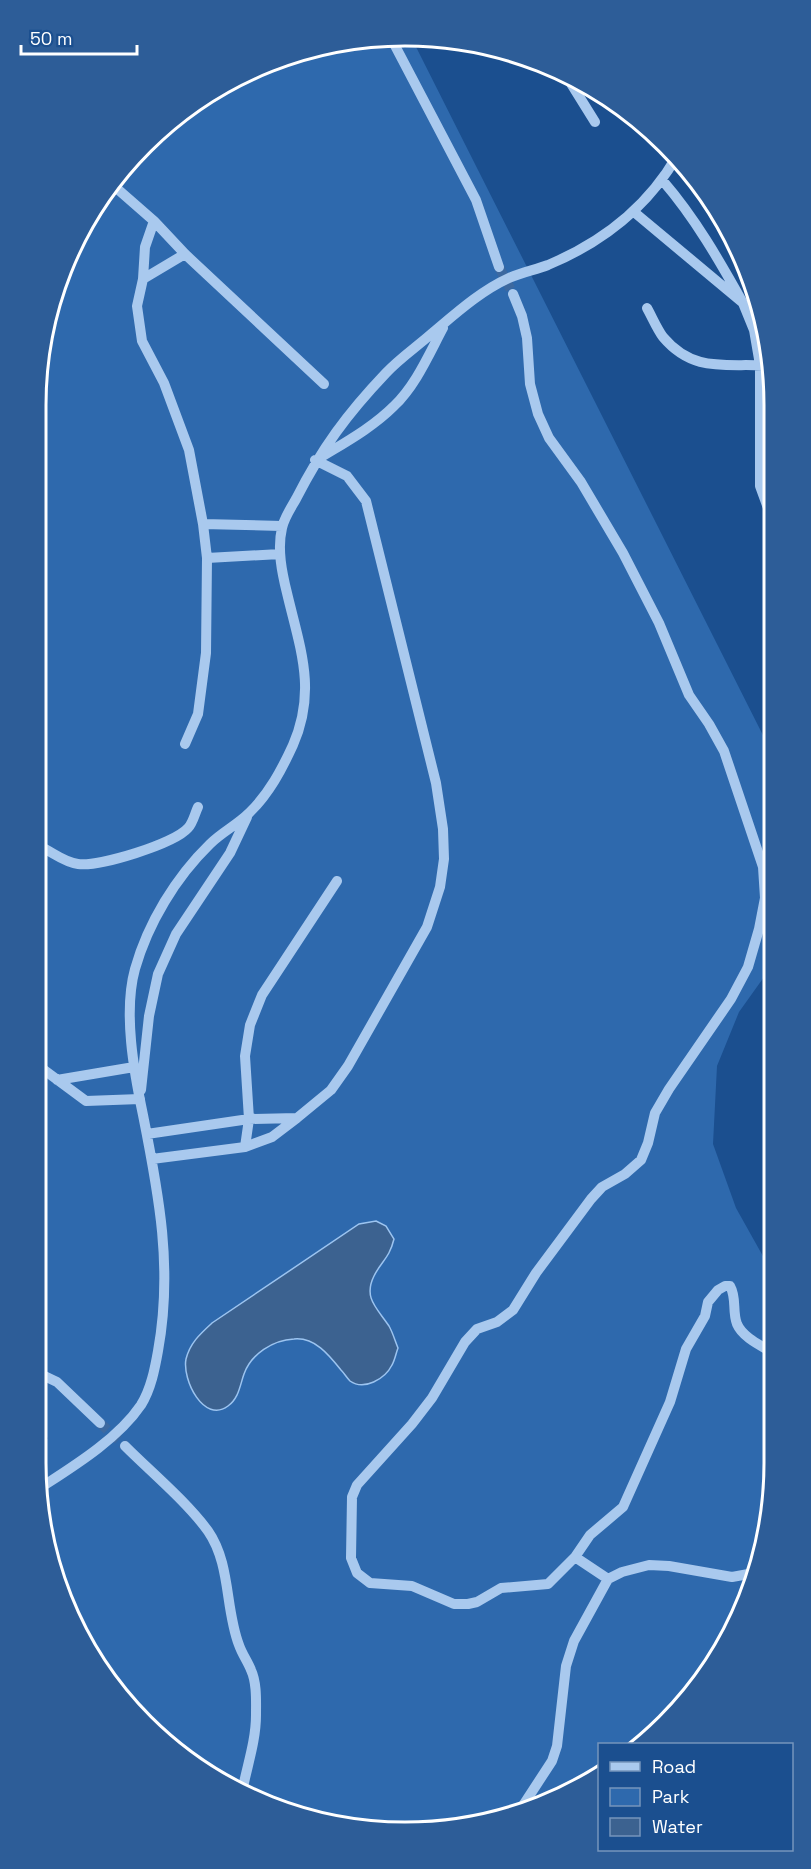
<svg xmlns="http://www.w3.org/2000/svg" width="811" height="1869" viewBox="0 0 811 1869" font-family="'Space Grotesk',sans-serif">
  <rect width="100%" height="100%" fill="#1b4f8f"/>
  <path fill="#2e69ad" d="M382 37 413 41 773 755 774 963 739 1012 717 1066 713 1144 736 1208 774 1276 775 1463 755 1583 684 1707 638 1744H600L599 1776 590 1784 454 1830 334 1826 221 1784 127 1707 56 1583 36 1464V1451L48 1438 36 1431V405L56 286 128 162 242 74Z"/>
  <path fill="#3c6290" stroke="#9cc4f0" stroke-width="1.5" d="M376 1221 386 1226 394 1239C389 1259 382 1260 374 1276 363 1298 377 1308 389 1326 393 1333 395 1341 398 1348 396 1353 395 1360 392 1365 385 1379 364 1391 350 1381 347 1378 344 1373 341 1370 329 1355 315 1337 294 1339 273 1340 251 1354 244 1374 240 1385 239 1398 228 1406 204 1424 182 1380 186 1359 190 1343 200 1334 212 1323L359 1224Z"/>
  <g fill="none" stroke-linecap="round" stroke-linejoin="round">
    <path stroke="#3d69a0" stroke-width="10" stroke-dasharray="10 5" stroke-linecap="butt" d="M499 267 513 294
      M100 1423 125 1446"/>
    <path stroke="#a9c9ee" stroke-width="10" d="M391 38 476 200 499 267
      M567 77 595 122
      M114 186 154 221 185 254 324 384
      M634 212 743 303C719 260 695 218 663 181
      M154 221 145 247 143 279 185 254
      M143 279 137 306 142 341 164 383 189 450 203 524 207 558 206 653 198 714 185 744
      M513 294 522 316 527 338 530 384 538 414 549 438 581 482 623 553 659 623 689 695 709 724 724 751 763 867 765 898 759 929 748 967 731 999 669 1089 655 1113 648 1143 641 1160 625 1174 602 1187 591 1199 536 1273 513 1310 497 1322 477 1329 465 1342 432 1398 412 1424 357 1485 352 1497 351 1558 357 1573 370 1583 412 1586 454 1604H468L477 1602 501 1588 548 1584 575 1557 590 1535 623 1507 670 1402 686 1349 705 1316 708 1302 718 1290 725 1286H730C737 1298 732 1311 737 1324 743 1338 762 1346 775 1354
      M743 303 754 330 760 365V486L772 519
      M647 308C652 317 657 329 663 337 695 375 729 362 772 366
      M318 459C344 443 372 428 394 406 416 385 429 354 443 328
      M203 524 282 526
      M207 558 280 554
      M36 845C51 850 62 862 78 864 99 867 174 844 188 828 193 823 195 813 198 807
      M36 1064 86 1101 140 1099
      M57 1080 134 1067
      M141 1090 149 1016 158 974 176 934 230 853 247 817
      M297 1118 331 1090 348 1066 427 927 440 887 444 859 443 829 436 783 366 501 347 476 315 460
      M147 1134 249 1119 297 1118 272 1137 245 1147 152 1159
      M245 1147 249 1119 245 1056 250 1025 262 995 337 881
      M36 1372 57 1382 100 1423
      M125 1446C151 1472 187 1502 208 1531 231 1564 225 1609 239 1645 242 1654 248 1662 251 1670 257 1683 256 1701 256 1715 256 1741 247 1766 242 1792
      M40 1488C74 1466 118 1439 141 1405 151 1389 155 1368 158 1351 173 1269 159 1195 143 1115 134 1072 123 1012 135 969 148 923 176 877 210 844 222 832 237 825 249 813 269 794 282 769 293 745 317 690 300 648 287 593 282 573 277 549 282 528 284 518 291 508 296 499 322 448 347 414 386 373 399 359 415 348 430 335 454 315 480 291 509 278 522 272 535 270 548 265 603 242 647 208 677 156
      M575 1557 608 1579
      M522 1807 552 1761 557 1746 566 1666 574 1641 608 1579 622 1572 649 1565 669 1566 732 1577 754 1573 758 1569"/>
  </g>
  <path d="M0 0H811V1869H0ZM405 46H405A359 359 0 0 1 764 405V1463A359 359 0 0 1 405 1822H405A359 359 0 0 1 46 1463V405A359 359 0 0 1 405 46Z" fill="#2d5d98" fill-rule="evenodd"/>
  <path fill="none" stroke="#fff" stroke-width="3" d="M405 46H405A359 359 0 0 1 764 405V1463A359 359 0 0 1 405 1822H405A359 359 0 0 1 46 1463V405A359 359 0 0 1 405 46Z"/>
  <rect x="598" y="1743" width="195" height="108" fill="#1b4f8f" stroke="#7695bc" stroke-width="1.5"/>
  <rect x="610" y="1762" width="30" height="9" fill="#a9c9ee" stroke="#7695bc" stroke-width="1.5"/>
  <text x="652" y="1773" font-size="18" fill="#ffffff">Road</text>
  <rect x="610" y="1788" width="30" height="18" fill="#2e69ad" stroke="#7695bc" stroke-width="1.5"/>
  <text x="652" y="1803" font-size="18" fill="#ffffff">Park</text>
  <rect x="610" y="1818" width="30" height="18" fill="#3c6290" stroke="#7695bc" stroke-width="1.5"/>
  <text x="652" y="1833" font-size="18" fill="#ffffff">Water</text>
  <path d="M21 45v9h116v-9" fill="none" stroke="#ffffff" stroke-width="3"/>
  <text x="30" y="45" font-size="18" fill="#ffffff" stroke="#1b4f8f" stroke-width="4.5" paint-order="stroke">50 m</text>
</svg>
